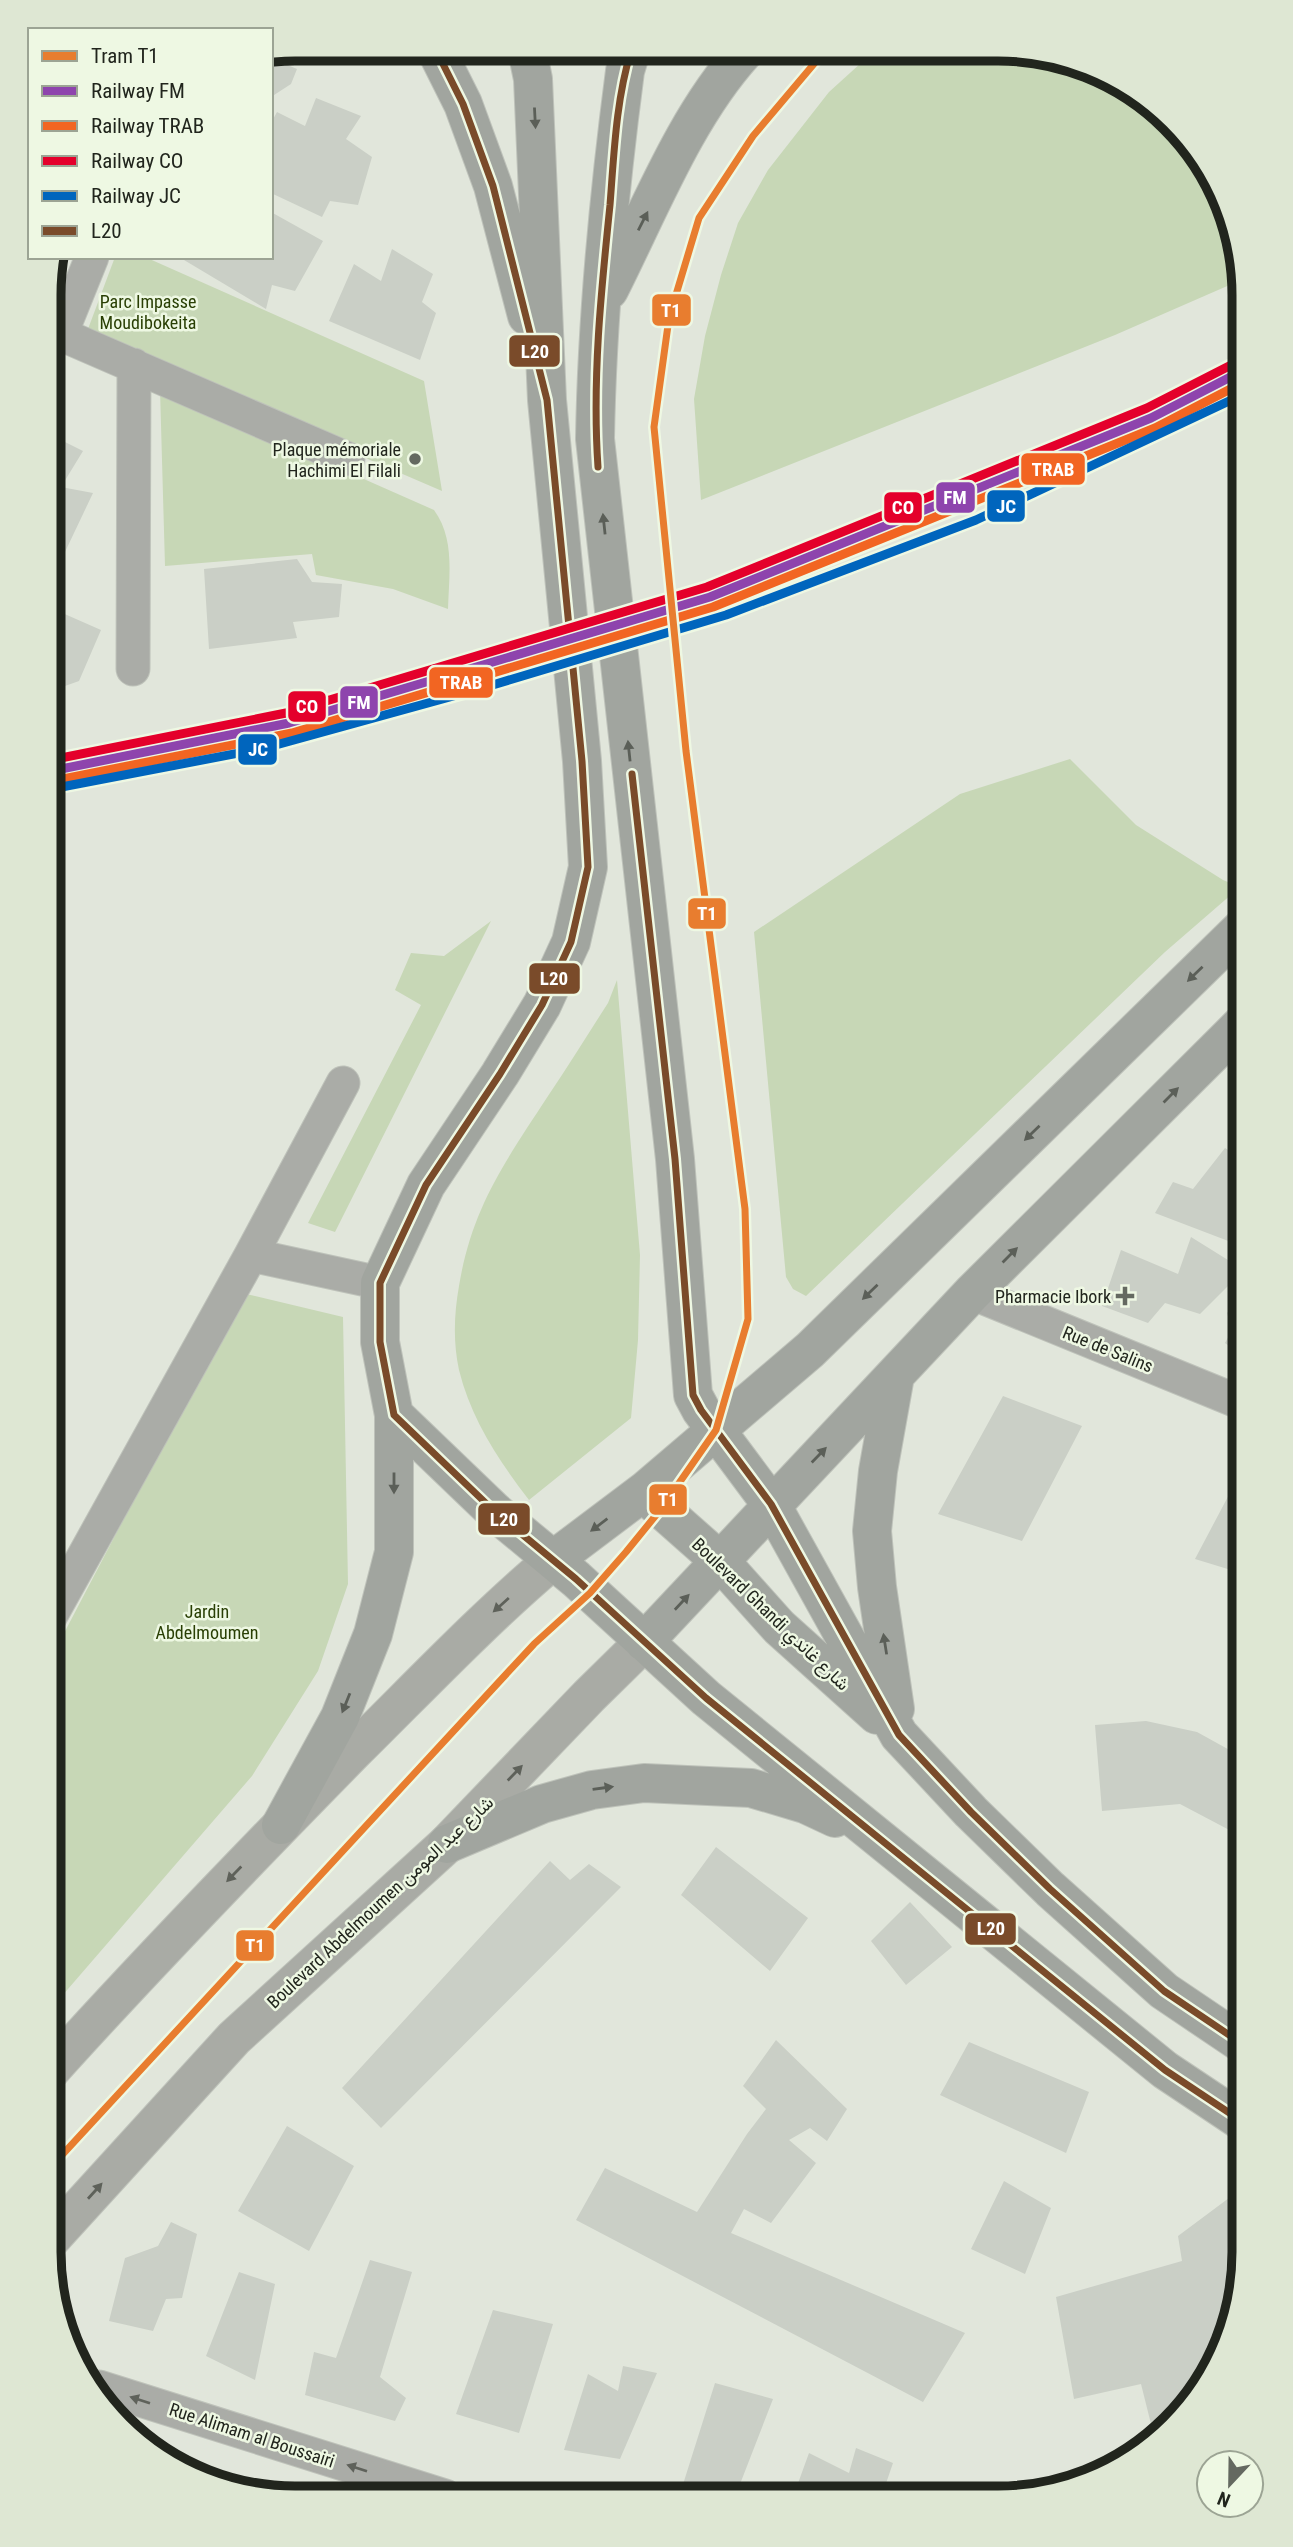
<svg xmlns="http://www.w3.org/2000/svg" width="1293" height="2547" viewBox="0 0 1293 2547" font-family="'Roboto Condensed',Vazirmatn,sans-serif">
  <rect width="100%" height="100%" fill="#e1e6db"/>
  <path fill="#c7d7b6" d="M872 53 1045 54 1160 110 1231 217 1241 280 1115 335 701 500 694 399 705 336 721 275 738 223 768 170 829 92Z
    M115 257H145L424 381 442 491 85 337Z
    M160 389 434 510C455 539 449 574 448 609L393 589 316 575 312 554 165 566Z
    M1070 759 1136 825 1223 880 1240 887 1165 952 806 1296 793 1289 786 1277 754 932 960 794Z
    M491 921 335 1232 308 1223 421 1005 395 990 411 953 444 956Z
    M617 980 640 1255 638 1340 631 1418 529 1500C499 1461 471 1419 459 1370 453 1342 454 1314 459 1286 472 1207 505 1162 548 1096 569 1065 588 1034 608 1003Z
    M242 1293 343 1317 348 1584 318 1671 252 1776 49 2011 50 1660Z"/>
  <path fill="#cacfc6" d="M271 58 297 69 291 84 271 97Z
    M316 98 361 116 346 139 372 157 358 205 330 201 322 217 271 193V123L277 112 305 126Z
    M271 212 323 241 295 291 272 285 266 309 179 257H271Z
    M392 249 433 274 422 302 436 313 420 360 329 321 354 264 381 281Z
    M51 435 83 451 61 487 93 493 55 573 51 571Z
    M297 559 312 582 342 584 339 617 293 622 297 638 209 649 204 569Z
    M51 608 101 630 79 681 51 691Z
    M1225 1148 1244 1160V1247L1155 1213 1173 1182 1193 1189Z
    M1191 1237 1244 1270 1200 1314 1165 1303 1148 1323 1102 1306 1121 1250 1178 1274Z
    M1244 1293V1358L1225 1343 1232 1330 1227 1313Z
    M1003 1396 1082 1426 1022 1541 938 1514Z
    M1241 1472 1244 1474V1574L1195 1559Z
    M1146 1721 1197 1732 1244 1758V1824L1235 1833 1180 1804 1102 1811 1095 1725Z
    M716 1847 808 1918 770 1971 681 1895Z
    M550 1861 570 1880 589 1864 621 1887 381 2128 342 2088Z
    M910 1902 952 1947 906 1985 871 1941Z
    M776 2040 847 2109 827 2141 810 2128 789 2140 816 2163 771 2223 744 2209 731 2233 965 2333 923 2402 576 2220 605 2168 697 2212 747 2134 766 2109 743 2086Z
    M969 2042 1089 2092 1066 2153 940 2095Z
    M287 2126 354 2166 309 2251 238 2211Z
    M1004 2181 1051 2208 1025 2274 971 2249Z
    M1233 2195 1243 2200V2268L1225 2346 1193 2402 1164 2429 1151 2424 1141 2384 1074 2399 1056 2297 1182 2261 1178 2236Z
    M171 2222 197 2234 182 2298 166 2299 153 2331 109 2321 125 2258 158 2246Z
    M370 2260 412 2272 380 2377 406 2398 395 2421 305 2395 314 2352 336 2358Z
    M239 2272 275 2284 255 2380 206 2356Z
    M493 2310 553 2324 519 2433 456 2414Z
    M623 2366 657 2373 620 2459 564 2450 588 2374 618 2391Z
    M715 2383 773 2399 735 2497H679Z
    M856 2448 893 2463 881 2498 793 2497 809 2453 849 2473Z
    M1093 2461 1112 2467 1083 2482Z"/>
  <g fill="none" stroke-linecap="round" stroke-linejoin="round">
    <g stroke="#bec2ba" stroke-width="35">
      <path id="minor" d="M51 330 348 459
        M61 334 92 257
        M133 669 134 365
        M251 1255 380 1283
        M972 1293 1244 1404
        M50 1617 251 1255 343 1083
        M99 2387 445 2496"/>
    </g>
    <g stroke="#bec2ba" stroke-width="40">
      <path id="secondary" d="M49 2072C148 1962 250 1857 353 1752 419 1687 482 1620 553 1560
        M49 2241 234 2038 447 1844 589 1696 644 1642"/>
    </g>
    <g stroke="#bec2ba" stroke-width="40">
      <path id="primary" d="M436 50 463 104 493 186 527 316
        M631 51 625 71C609 193 597 316 595 439L675 1159 693 1395 701 1410 771 1504 899 1735 971 1812 1050 1889 1164 1991 1244 2045
        M609 290C649 211 685 117 744 52
        M895 1376 878 1471 872 1531 877 1587 895 1709
        M394 1415 494 1511 576 1579 706 1698 1165 2070 1243 2122
        M646 1490 651 1500 720 1561 779 1627 877 1715
        M553 1560 646 1490 810 1350 1244 926
        M644 1642 972 1293 1244 1022
        M281 1825 340 1717 373 1634 394 1552V1415L380 1342V1283L426 1185 500 1074 542 1005 571 942 588 867 582 761 547 400 533 79 527 50
        M447 1844 542 1804 592 1790 644 1783 751 1788 805 1804 835 1818"/>
    </g>
    <use href="#minor" stroke="#aaaca7" stroke-width="33"/>
    <use href="#secondary" stroke="#a9aba5" stroke-width="38"/>
    <use href="#primary" stroke="#a1a59f" stroke-width="38"/>
    <g stroke="#eef8e3" stroke-width="12">
      <path id="bus-1" d="M436 50 463 104 493 186 547 400 582 761 588 867 571 942 542 1005 500 1074 426 1185 380 1283V1342L394 1415 494 1511 576 1579 706 1698 1165 2070 1243 2122
        M598 467C592 380 601 292 610 205 614 154 616 100 631 51
        M632 774 675 1159 693 1395 701 1410 771 1504 899 1735 971 1812 1050 1889 1164 1991 1244 2045"/>
    </g>
    <use href="#bus-1" stroke="#7a4b2a" stroke-width="7"/>
    <g stroke="#eef8e3" stroke-width="14">
      <path id="rail-1" d="M51 771 289 723 710 597 1151 418 1244 370"/>
    </g>
    <g stroke="#eef8e3" stroke-width="14">
      <path id="rail-2" d="M53 781 292 733 713 607 1155 428 1244 382"/>
    </g>
    <g stroke="#eef8e3" stroke-width="14">
      <path id="rail-3" d="M51 760 286 713 707 587 1147 408 1239 361"/>
    </g>
    <g stroke="#eef8e3" stroke-width="14">
      <path id="rail-4" d="M51 789 265 748 486 687 726 615 976 520 1244 394"/>
    </g>
    <use href="#rail-1" stroke="#8e44ad" stroke-width="9"/>
    <use href="#rail-2" stroke="#f26522" stroke-width="9"/>
    <use href="#rail-3" stroke="#e4002b" stroke-width="9"/>
    <use href="#rail-4" stroke="#0065bd" stroke-width="9"/>
    <g stroke="#eef8e3" stroke-width="12">
      <path id="tram-1" d="M49 2169 534 1644 590 1593 626 1552 661 1509 716 1430 748 1319 745 1209 686 751 654 427 669 318 699 218 753 136 824 52"/>
    </g>
    <use href="#tram-1" stroke="#e87d2f" stroke-width="7"/>
  </g>
  <defs><path id="oneway-solid" d="M-6-.8H1V-3.2L6.5 0L1 3.2V.8H-6Z" transform="scale(1.75)"/></defs>
  <g fill="#5b5f58">
    <use href="#oneway-solid" transform="translate(535 118) rotate(87)"/>
    <use href="#oneway-solid" transform="translate(643 221) rotate(-63)"/>
    <use href="#oneway-solid" transform="translate(604 524) rotate(-96)"/>
    <use href="#oneway-solid" transform="translate(629 751) rotate(-96)"/>
    <use href="#oneway-solid" transform="translate(1195 974) rotate(136)"/>
    <use href="#oneway-solid" transform="translate(1171 1095) rotate(-45)"/>
    <use href="#oneway-solid" transform="translate(1032 1133) rotate(136)"/>
    <use href="#oneway-solid" transform="translate(1010 1255) rotate(-45)"/>
    <use href="#oneway-solid" transform="translate(870 1292) rotate(136)"/>
    <use href="#oneway-solid" transform="translate(819 1455) rotate(-46)"/>
    <use href="#oneway-solid" transform="translate(394 1483) rotate(90)"/>
    <use href="#oneway-solid" transform="translate(599 1525) rotate(143)"/>
    <use href="#oneway-solid" transform="translate(682 1602) rotate(-47)"/>
    <use href="#oneway-solid" transform="translate(885 1644) rotate(-99)"/>
    <use href="#oneway-solid" transform="translate(346 1703) rotate(112)"/>
    <use href="#oneway-solid" transform="translate(603 1788) rotate(-8)"/>
  </g>
  <g fill="#5e615a">
    <use href="#oneway-solid" transform="translate(501 1605) rotate(138)"/>
    <use href="#oneway-solid" transform="translate(515 1773) rotate(-46)"/>
    <use href="#oneway-solid" transform="translate(234 1874) rotate(134)"/>
    <use href="#oneway-solid" transform="translate(95 2191) rotate(-48)"/>
  </g>
  <g fill="#5f625b">
    <use href="#oneway-solid" transform="translate(140 2400) rotate(-162)"/>
    <use href="#oneway-solid" transform="translate(357 2468) rotate(-162)"/>
  </g>
  <g fill="#646960" stroke="#eef8e3" stroke-width="2.5">
    <circle cx="415" cy="459" r="7"/>
    <path d="M1121.5 1285.5h7v7h7v7h-7v7h-7v-7h-7v-7h7z"/>
  </g>
  <g text-anchor="middle" dominant-baseline="central" stroke-width="5" stroke-linejoin="round" paint-order="stroke">
    <g font-size="18" fill="#293f04" stroke="#eef8e3">
      <text x="148" y="301">Parc Impasse<tspan x="148" dy="21">Moudibokeita</tspan></text>
      <text x="207" y="1611">Jardin<tspan x="207" dy="21">Abdelmoumen</tspan></text>
    </g>
    <g font-size="18" fill="#21251d" stroke="#eef8e3" text-anchor="end">
      <text x="401" y="449">Plaque mémoriale<tspan x="401" dy="21">Hachimi El Filali</tspan></text>
      <text x="1111" y="1296">Pharmacie Ibork</text>
    </g>
    <g font-size="18" fill="#21251d" stroke="#eef8e3">
      <text transform="translate(1108 1349) rotate(22)">Rue de Salins</text>
      <text transform="translate(771 1614) rotate(44)">Boulevard Ghandi شارع غاندي</text>
      <text transform="translate(380 1902) rotate(-43)">Boulevard Abdelmoumen شارع عبد المومن</text>
      <text transform="translate(252 2435) rotate(18)">Rue Alimam al Boussairi</text>
    </g>
  </g>
  <path d="M0 0H1293V2547H0ZM295 61H998A234 234 0 0 1 1232 295V2252A234 234 0 0 1 998 2486H295A234 234 0 0 1 61 2252V295A234 234 0 0 1 295 61Z" fill="#dee7d3" fill-rule="evenodd"/>
  <path fill="none" stroke="#21251d" stroke-width="9" d="M295 61H998A234 234 0 0 1 1232 295V2252A234 234 0 0 1 998 2486H295A234 234 0 0 1 61 2252V295A234 234 0 0 1 295 61Z"/>
  <g stroke="#eef8e3" stroke-width="2.5">
    <rect x="651" y="293" width="41" height="34" rx="7" fill="#e87d2f"/>
    <rect x="508" y="334" width="53" height="34" rx="7" fill="#7a4b2a"/>
    <rect x="1020" y="452" width="66" height="34" rx="7" fill="#f26522"/>
    <rect x="935" y="481" width="41" height="33" rx="7" fill="#8e44ad"/>
    <rect x="986" y="489" width="40" height="34" rx="7" fill="#0065bd"/>
    <rect x="883" y="491" width="40" height="33" rx="7" fill="#e4002b"/>
    <rect x="428" y="666" width="66" height="33" rx="7" fill="#f26522"/>
    <rect x="339" y="685" width="40" height="34" rx="7" fill="#8e44ad"/>
    <rect x="287" y="690" width="40" height="33" rx="7" fill="#e4002b"/>
    <rect x="237" y="733" width="41" height="33" rx="7" fill="#0065bd"/>
    <rect x="687" y="897" width="40" height="33" rx="7" fill="#e87d2f"/>
    <rect x="528" y="962" width="53" height="33" rx="7" fill="#7a4b2a"/>
    <rect x="648" y="1483" width="40" height="33" rx="7" fill="#e87d2f"/>
    <rect x="477" y="1502" width="54" height="34" rx="7" fill="#7a4b2a"/>
    <rect x="964" y="1912" width="53" height="34" rx="7" fill="#7a4b2a"/>
    <rect x="235" y="1929" width="40" height="33" rx="7" fill="#e87d2f"/>
  </g>
  <g font-size="19" text-anchor="middle" font-weight="bold" fill="#fff">
    <text x="671" y="317">T1</text>
    <text x="535" y="358">L20</text>
    <text x="1053" y="476">TRAB</text>
    <text x="955" y="504">FM</text>
    <text x="1006" y="513">JC</text>
    <text x="903" y="514">CO</text>
    <text x="461" y="689">TRAB</text>
    <text x="359" y="709">FM</text>
    <text x="307" y="713">CO</text>
    <text x="258" y="756">JC</text>
    <text x="707" y="920">T1</text>
    <text x="554" y="985">L20</text>
    <text x="668" y="1506">T1</text>
    <text x="504" y="1526">L20</text>
    <text x="991" y="1935">L20</text>
    <text x="255" y="1952">T1</text>
  </g>
  <rect x="28" y="28" width="245" height="231" fill="#eef8e3" stroke="#9ca494" stroke-width="2"/>
  <rect x="42" y="51" width="35" height="10" fill="#e87d2f" stroke="#9ca494" stroke-width="2"/>
  <text x="91" y="63" font-size="21" fill="#21251d">Tram T1</text>
  <rect x="42" y="86" width="35" height="10" fill="#8e44ad" stroke="#9ca494" stroke-width="2"/>
  <text x="91" y="98" font-size="21" fill="#21251d">Railway FM</text>
  <rect x="42" y="121" width="35" height="10" fill="#f26522" stroke="#9ca494" stroke-width="2"/>
  <text x="91" y="133" font-size="21" fill="#21251d">Railway TRAB</text>
  <rect x="42" y="156" width="35" height="10" fill="#e4002b" stroke="#9ca494" stroke-width="2"/>
  <text x="91" y="168" font-size="21" fill="#21251d">Railway CO</text>
  <rect x="42" y="191" width="35" height="10" fill="#0065bd" stroke="#9ca494" stroke-width="2"/>
  <text x="91" y="203" font-size="21" fill="#21251d">Railway JC</text>
  <rect x="42" y="226" width="35" height="10" fill="#7a4b2a" stroke="#9ca494" stroke-width="2"/>
  <text x="91" y="238" font-size="21" fill="#21251d">L20</text>
  <g transform="translate(1230 2484) rotate(202)"><circle r="33" fill="#eef8e3" stroke="#9ca494" stroke-width="2"/>
  <path d="M0-5L12 26L0 18L-12 26Z" fill="#646960"/>
  <text y="-10" font-size="19" font-weight="bold" text-anchor="middle" fill="#21251d">N</text>
  </g>
</svg>
